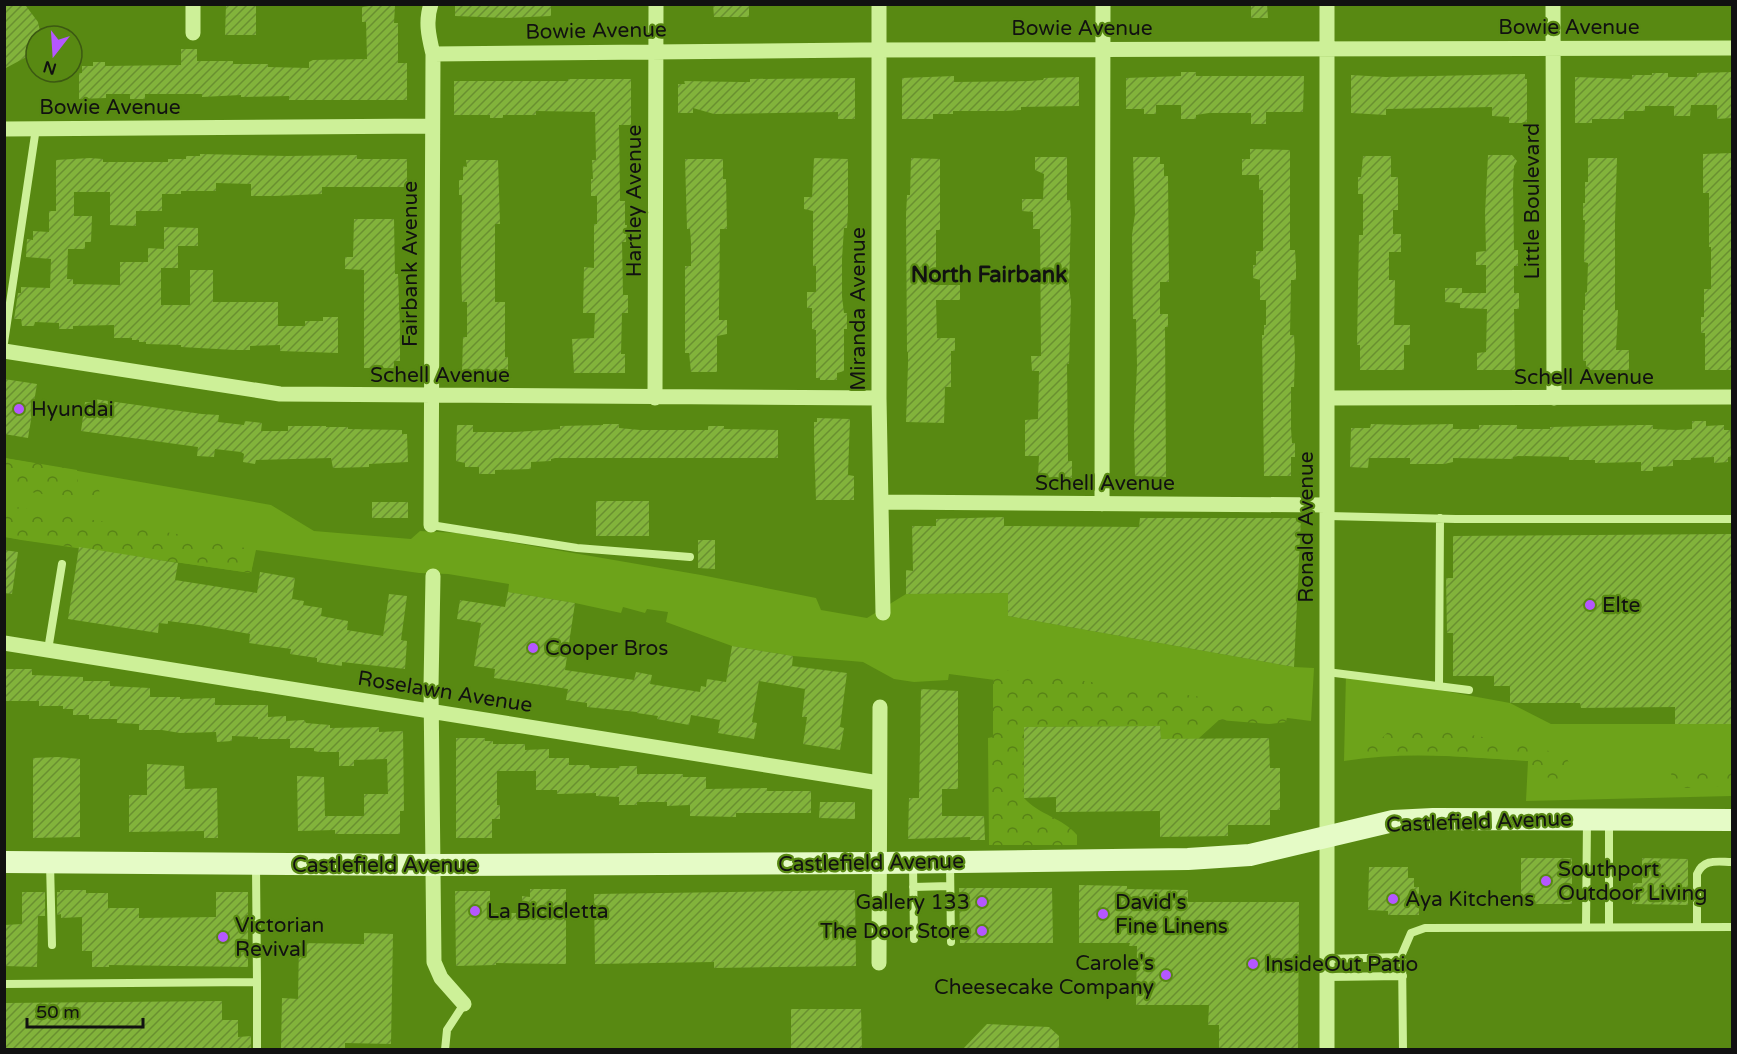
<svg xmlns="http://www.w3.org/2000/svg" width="1737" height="1054" viewBox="0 0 1737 1054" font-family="'Varela Round',sans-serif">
  <defs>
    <pattern id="forest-crowns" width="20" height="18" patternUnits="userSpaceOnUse" patternTransform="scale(1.5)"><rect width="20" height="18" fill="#6da31a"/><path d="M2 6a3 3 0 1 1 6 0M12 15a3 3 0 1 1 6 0" fill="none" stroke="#588316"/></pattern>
    <pattern id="building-hatch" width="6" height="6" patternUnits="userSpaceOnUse" patternTransform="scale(1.5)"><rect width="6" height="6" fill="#82b33b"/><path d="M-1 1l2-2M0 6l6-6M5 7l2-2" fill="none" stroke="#699030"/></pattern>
  </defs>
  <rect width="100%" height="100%" fill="#588912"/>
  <path fill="#6da31a" d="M4 458 271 505 314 531 411 539 420 531 457 533 701 575 816 598 821 610 867 618 906 594 1008 593V616L1294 667 1314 668 1311 721 949 674 948 680 914 682 894 679 863 662 793 656 732 646 666 622 668 612 647 609 645 613 623 607 621 613 575 603 508 592 509 584 448 574 419 573 256 550 251 573 21 540 5 537Z
    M1346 673 1510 703 1551 724H1732V796L1526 801 1528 761C1466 757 1406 751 1344 761Z"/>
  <path fill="url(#forest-crowns)" d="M5 458 77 470 78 482 99 489 100 496 98 501 92 502 5 488Z
    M4 505 177 534 255 550 251 573 5 537Z
    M1003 670 1283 708 1288 713 1286 722 1269 724 1219 720 1198 739H1161L1160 726 1024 727V798C1039 815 1063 818 1077 835V845H989L988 738 993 737V681Z
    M1418 726 1518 743 1564 755 1571 765V775C1557 785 1543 775 1528 770V761L1417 754 1374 756 1365 750V744L1381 739 1391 729Z
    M1678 765H1732V786L1682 788 1672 784 1671 771Z"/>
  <path fill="url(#building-hatch)" d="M4 4 26 6 38 22 41 36H36V48L32 54 4 69Z
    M226 4H256V35H225Z
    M455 4H551V16L506 18 455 16Z
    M713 4H749V17H714Z
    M1251 4H1267L1268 18H1251Z
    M369 6H395L394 23H398V63H407V100H289V96L241 97V95L202 97V94H145V99H130V94H106V98L79 99V73H82V66H93V62H105V66L181 65V49H197V61H233V64H268V67L309 68V62L313 60 367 59 366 22H362V7Z
    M1181 72H1196V76H1304L1303 112H1266V124H1251V113H1209L1196 115V119H1181V105H1156V114H1144V109H1126V78L1181 76Z
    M1732 72V118L1717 119V105H1691L1690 116H1674V106H1645V111H1624V119H1592V123H1575V77L1632 79V75H1652V73H1668V77H1697V73Z
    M1525 74V79H1527V123H1509V117L1492 116V107L1386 109V115L1351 113V75L1386 77Z
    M954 76V82L1028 81 1043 80 1044 78 1079 77V106L1021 107V110L1005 111H953V114H933V119H902V78Z
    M855 78V119H838V112L714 114 693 108V113H678V84H685L684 81 741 82H750V79Z
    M568 79H631V125H619L620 201H625V225H627L626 242H622L623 295H628V313H622L621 354H625V373H574L572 339 594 338 595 313H583L584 267 594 268V224H597V196H591V179H593L592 160H596L595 112 536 111V115H503V118H490V115H454V81H568Z
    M1250 149 1290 150V250H1295L1296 266V280H1291L1290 335H1294L1295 355 1294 387H1291V429L1292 443H1295V457H1291V476H1264L1262 335H1264V325H1266V300H1260V280L1253 278V265H1256V251H1263V190H1259V175H1242V159H1250Z
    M1732 153V370H1705V333H1701V317H1704V289H1711V247H1709V193H1703V154Z
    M200 154 287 156 357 155V159H407V187H322V194L275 196H251V184L216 183V191H181V194H162V211H136V226L110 225V192H74V216H92L91 242H85V249H68L67 279H73V284L120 285V262H148V248L164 249V227L198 228V246H178V268H161V305H190V270H213V302H278V326H305V321H323V317H338V353L280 351V345L250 346V350H235L181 347V345L146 344V342H139V340H132V338H114V325L73 326V329H59V323L35 322 34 326H22L21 319H14L18 293H21V287L50 288 51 259 26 257 27 239 33 240V231L49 232V211H56V160L90 158 103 159V162H168V159H186V156H200Z
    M1488 155H1512L1517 161 1514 166 1513 187 1514 250H1518V266H1514V293H1519V309H1514L1515 370H1477V353L1486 352 1487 309 1460 308V303L1445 302V288H1462V293H1486V265H1476V252L1486 251 1485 213Z
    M1363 156H1391V177H1398V210H1393V234H1401V252H1389V280H1395L1394 325H1410V345H1404V370H1360V345H1357L1359 235H1363V194H1358V177H1361Z
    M1035 157H1067V200H1070L1071 215 1069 286 1071 301 1069 364H1067L1068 461H1072V478L1038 477 1039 456H1025V420L1038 419 1039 371H1032L1031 356H1041L1040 229H1033V212L1022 211V199H1043L1044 174 1035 170Z
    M1133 157H1160V164H1164V176H1168L1169 282H1160V314H1168V327H1165L1166 477 1135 476 1134 429 1137 366 1136 319H1133L1132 235 1135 214Z
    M814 158 848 159V212L847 228H844L842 259V297L844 313H847V329H844V371L837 373V380H820V378H816V330L812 329V308H807V292H816V266H813V211L804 209V197H812Z
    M911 158 940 159V230H936V285H960V300H936L937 338H955V351H951V387H945L944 423 906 422 908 364V352H907L906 215 907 195H910Z
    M1588 158H1617L1615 220V310H1618L1616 350H1629V370H1586V361H1583V310H1585V293L1587 292 1588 263 1584 262 1585 220H1583V203H1585V182H1588Z
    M685 159H723V179H726L727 229H720L719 307V320H727V334L717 336V372H691L689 353H685V266H691V243L690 229H687Z
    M466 160H498L500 224H495V302H505V357H508V373L462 372 463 337H467V302H462L461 267 462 195H459V180H463V166L467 167Z
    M354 219H394L395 274H398L400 329V361H394V368H364V270L345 269V257H353Z
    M4 379 37 384 28 438 4 434Z
    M94 399 202 414 219 415 218 422 244 425 245 421 262 423 261 431H288V426H326V427H348V429L402 430V434H407L408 462 369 464V467L333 468 331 458 256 460 255 464 243 462 244 454 241 452 215 449 214 457 197 456 198 447 81 431 85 402 94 403Z
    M817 418 850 419 848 475 854 476V500H816L814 444V422H817Z
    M1692 421H1706V426L1724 425V430H1730L1731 457H1728V462L1714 463V457L1691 458V460H1673V466L1653 467V471H1641V462L1595 463V460H1569V457L1518 456 1513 457V459L1453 458V462L1444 464H1410V458H1369L1368 468 1350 467 1351 428H1370L1371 424 1404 425 1453 424V429H1479V425H1517V429H1550V427L1640 425H1653V429L1676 430 1692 429Z
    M603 424H619V428L640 430H708V426H724V429L778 430V458H555L551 459V461L531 462V469L495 470V474H479V467H465V463L456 461 457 425H473V432H515L560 429V426L603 425Z
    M596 501H649V536H596Z
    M372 502H408V518H372Z
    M1004 517V526L1139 527 1140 518H1301L1294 667 1008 616V593L906 594V570L913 571 912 526H936V519Z
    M1732 534V724H1675V707L1581 708 1580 703H1510V686H1494V676H1453V633H1447L1446 578H1453V536Z
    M698 540H715V569L698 568Z
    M79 547 178 563 175 580 257 593 260 572 295 578 292 599 304 601 303 605 322 608 321 616 348 621 347 630 383 636 389 594 407 596 401 640 407 641 405 669 342 662V666L317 662V658L290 654 291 649 249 643 250 634 199 625 168 621V624L159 623 158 633 68 619Z
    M4 550 18 552 12 594 4 593Z
    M508 592 575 603 565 670 634 680 636 672 652 675 650 684 700 692 701 686 706 687 707 679 726 682 732 646 793 656 792 666 847 673 840 727 844 728 840 750 803 744 807 717H802L805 689 759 681 752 722 757 723 754 739 718 733 720 720 691 715 689 725 657 719 658 716 637 713V712L587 707V703L566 700 568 689 494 678 495 669 474 666 481 623 457 619 460 600 505 607Z
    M4 669H32V675L83 677V681H110V686L150 688V697H180V699L215 698V705H268V717L286 716V721L304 720 306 723 330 725V728L379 727V732L403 731 404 811H400V834H335V830L298 831 297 776 324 777 325 816H364V794H388L387 759 354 760V766H339V752H319L314 751V748H290V739H258V737L232 736V741L217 742 216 732 180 733 162 730H139V724L117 723V719H89V715H73V709H63V706H39V701H4Z
    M921 689 958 691V789H942V816H984L985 840H970V837L908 839 909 798H919Z
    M1160 726 1161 739 1269 738 1270 768H1280V810H1270V825H1228V836L1160 837V811L1056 812V797L1024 798V727Z
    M456 738H485V741H493V744H525V750L549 749V758H569V765H589L590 768H619V766H637V774H683V777H706V789L767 788V791H811V813H736V817L690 816V805L667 806V802H637V805H619V797L596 796V793L557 794V790H536V771H497V805H500V819H492V838H456Z
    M58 757 80 759V837L33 838V758Z
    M147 764 184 766 185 789 217 788 218 838H204V831L129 832V795H147Z
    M820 802H855V819L819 818Z
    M1521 858H1572V904H1521Z
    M1642 858 1688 859V905L1632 904 1633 883H1642Z
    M1369 867H1408V878H1414V887H1419V915H1388V911L1368 910Z
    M1079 885 1127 886V889L1188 890V902H1299L1298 1050H1219V1025H1208L1209 1005H1136L1137 946H1129L1130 943H1079Z
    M959 888H1052L1053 943H960Z
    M530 889H566V964L496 963V965L456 966 455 891H490V913H522V896L530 897Z
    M60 890H86V893H108V908H139V918L216 917V892H248V967L109 965V967H92V951H82V917L61 918V914L57 915V892H60Z
    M855 890 856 966 714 968V962L595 964 594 894Z
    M22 892H45V916H38L37 967 4 966V925L22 924Z
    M364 933 393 934 391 1044 345 1043V1049L281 1048 282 998 298 999 299 943 364 944Z
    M222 1001V1020H238V1037L251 1036V1050H4V1003Z
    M791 1009H861L862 1050H791Z
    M987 1024 1049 1027 1059 1036V1050H962Z"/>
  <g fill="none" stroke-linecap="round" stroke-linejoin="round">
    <path stroke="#cdf098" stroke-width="8" d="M4 343 36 128
      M1328 516 1456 519H1732
      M431 525 577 548 690 557
      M48 650 62 564
      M1327 672 1469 690
      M1439 686 1440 518
      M50 863 52 945
      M950 863 951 942
      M913 864 914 939
      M256 867 257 982
      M913 887 950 886
      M1586 927 1587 820
      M1609 927V820
      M1697 927V874C1704 858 1718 862 1732 862
      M1326 959 1402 957
      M1327 977 1403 976
      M4 984 257 982V1050
      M445 1050 447 1030 464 1004
      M1403 1050 1402 954 1411 933 1425 928 1732 927"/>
    <path stroke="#cdf098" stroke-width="15" d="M193 4V33
      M879 4V398L883 613
      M1553 4 1554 398
      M433 54 862 50 1732 48
      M4 129 431 126
      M4 351 280 394 879 398
      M655 398 656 4
      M1327 398 1732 397
      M882 502 1327 505
      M1102 504 1103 4
      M431 525 433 54C429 37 425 22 431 4
      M433 576 431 687 434 962 441 978 464 1004
      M4 643 879 783
      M879 963 880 707
      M1327 1050V4"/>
    <path stroke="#e5fbc6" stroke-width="22" d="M4 862 433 865 879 863 1188 859 1250 855 1393 821 1433 819 1732 820"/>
  </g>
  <g fill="#b557ff" stroke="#588912" stroke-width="2">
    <circle cx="19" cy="409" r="6"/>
    <circle cx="1590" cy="605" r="6"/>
    <circle cx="533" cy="648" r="6"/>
    <circle cx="1546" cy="881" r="6"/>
    <circle cx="1393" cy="899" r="6"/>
    <circle cx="982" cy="902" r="6"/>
    <circle cx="475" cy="911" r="6"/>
    <circle cx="1103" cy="914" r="6"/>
    <circle cx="982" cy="931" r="6"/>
    <circle cx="223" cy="937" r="6"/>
    <circle cx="1253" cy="964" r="6"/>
    <circle cx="1166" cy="975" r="6"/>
  </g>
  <g text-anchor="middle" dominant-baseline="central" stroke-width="4.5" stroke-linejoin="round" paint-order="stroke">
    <g font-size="21" fill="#111" stroke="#588912">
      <text x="1569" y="27">Bowie Avenue</text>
      <text x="1082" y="28">Bowie Avenue</text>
      <text transform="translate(596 31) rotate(-1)">Bowie Avenue</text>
      <text x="110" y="107">Bowie Avenue</text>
      <text transform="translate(634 201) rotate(-90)">Hartley Avenue</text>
      <text transform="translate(1532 201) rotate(-90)">Little Boulevard</text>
      <text transform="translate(410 264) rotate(-90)">Fairbank Avenue</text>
      <text transform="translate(858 309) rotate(-90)">Miranda Avenue</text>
      <text x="440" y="375">Schell Avenue</text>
      <text x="1584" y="377">Schell Avenue</text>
      <text x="1105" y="483">Schell Avenue</text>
      <text transform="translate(1306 527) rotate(-90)">Ronald Avenue</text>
      <text transform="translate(445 692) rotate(9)">Roselawn Avenue</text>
      <text transform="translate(1479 822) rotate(-2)">Castlefield Avenue</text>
      <text transform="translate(871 863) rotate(-1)">Castlefield Avenue</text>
      <text x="385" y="865">Castlefield Avenue</text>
    </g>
    <g font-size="21" fill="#111" stroke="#588912" text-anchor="start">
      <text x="31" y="409">Hyundai</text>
      <text x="1602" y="605">Elte</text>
      <text x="545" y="648">Cooper Bros</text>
      <text x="1558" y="869">Southport<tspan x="1558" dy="24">Outdoor Living</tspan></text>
      <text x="1405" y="899">Aya Kitchens</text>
      <text x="970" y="902" text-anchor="end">Gallery 133</text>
      <text x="1115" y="902">David's<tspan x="1115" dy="24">Fine Linens</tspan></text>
      <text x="487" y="911">La Bicicletta</text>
      <text x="235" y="925">Victorian<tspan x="235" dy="24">Revival</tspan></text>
      <text x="970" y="931" text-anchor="end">The Door Store</text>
      <text x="1154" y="963" text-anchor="end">Carole's<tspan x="1154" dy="24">Cheesecake Company</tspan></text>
      <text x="1265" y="964">InsideOut Patio</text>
    </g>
    <g font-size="22" font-weight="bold" fill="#111" stroke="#588912">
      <text x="989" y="275">North Fairbank</text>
    </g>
  </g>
  <rect width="1737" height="1054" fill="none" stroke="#111111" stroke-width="12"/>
  <g transform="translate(54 54) rotate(197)"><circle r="28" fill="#588912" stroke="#3c5912" stroke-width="1.5"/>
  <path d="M0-4.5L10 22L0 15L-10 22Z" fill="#b557ff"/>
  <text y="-9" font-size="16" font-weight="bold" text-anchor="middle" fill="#111111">N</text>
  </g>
  <path d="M27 1018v9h116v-9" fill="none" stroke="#111111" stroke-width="3"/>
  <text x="36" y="1018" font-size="18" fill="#111111" stroke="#588912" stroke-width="4.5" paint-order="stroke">50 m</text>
</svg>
